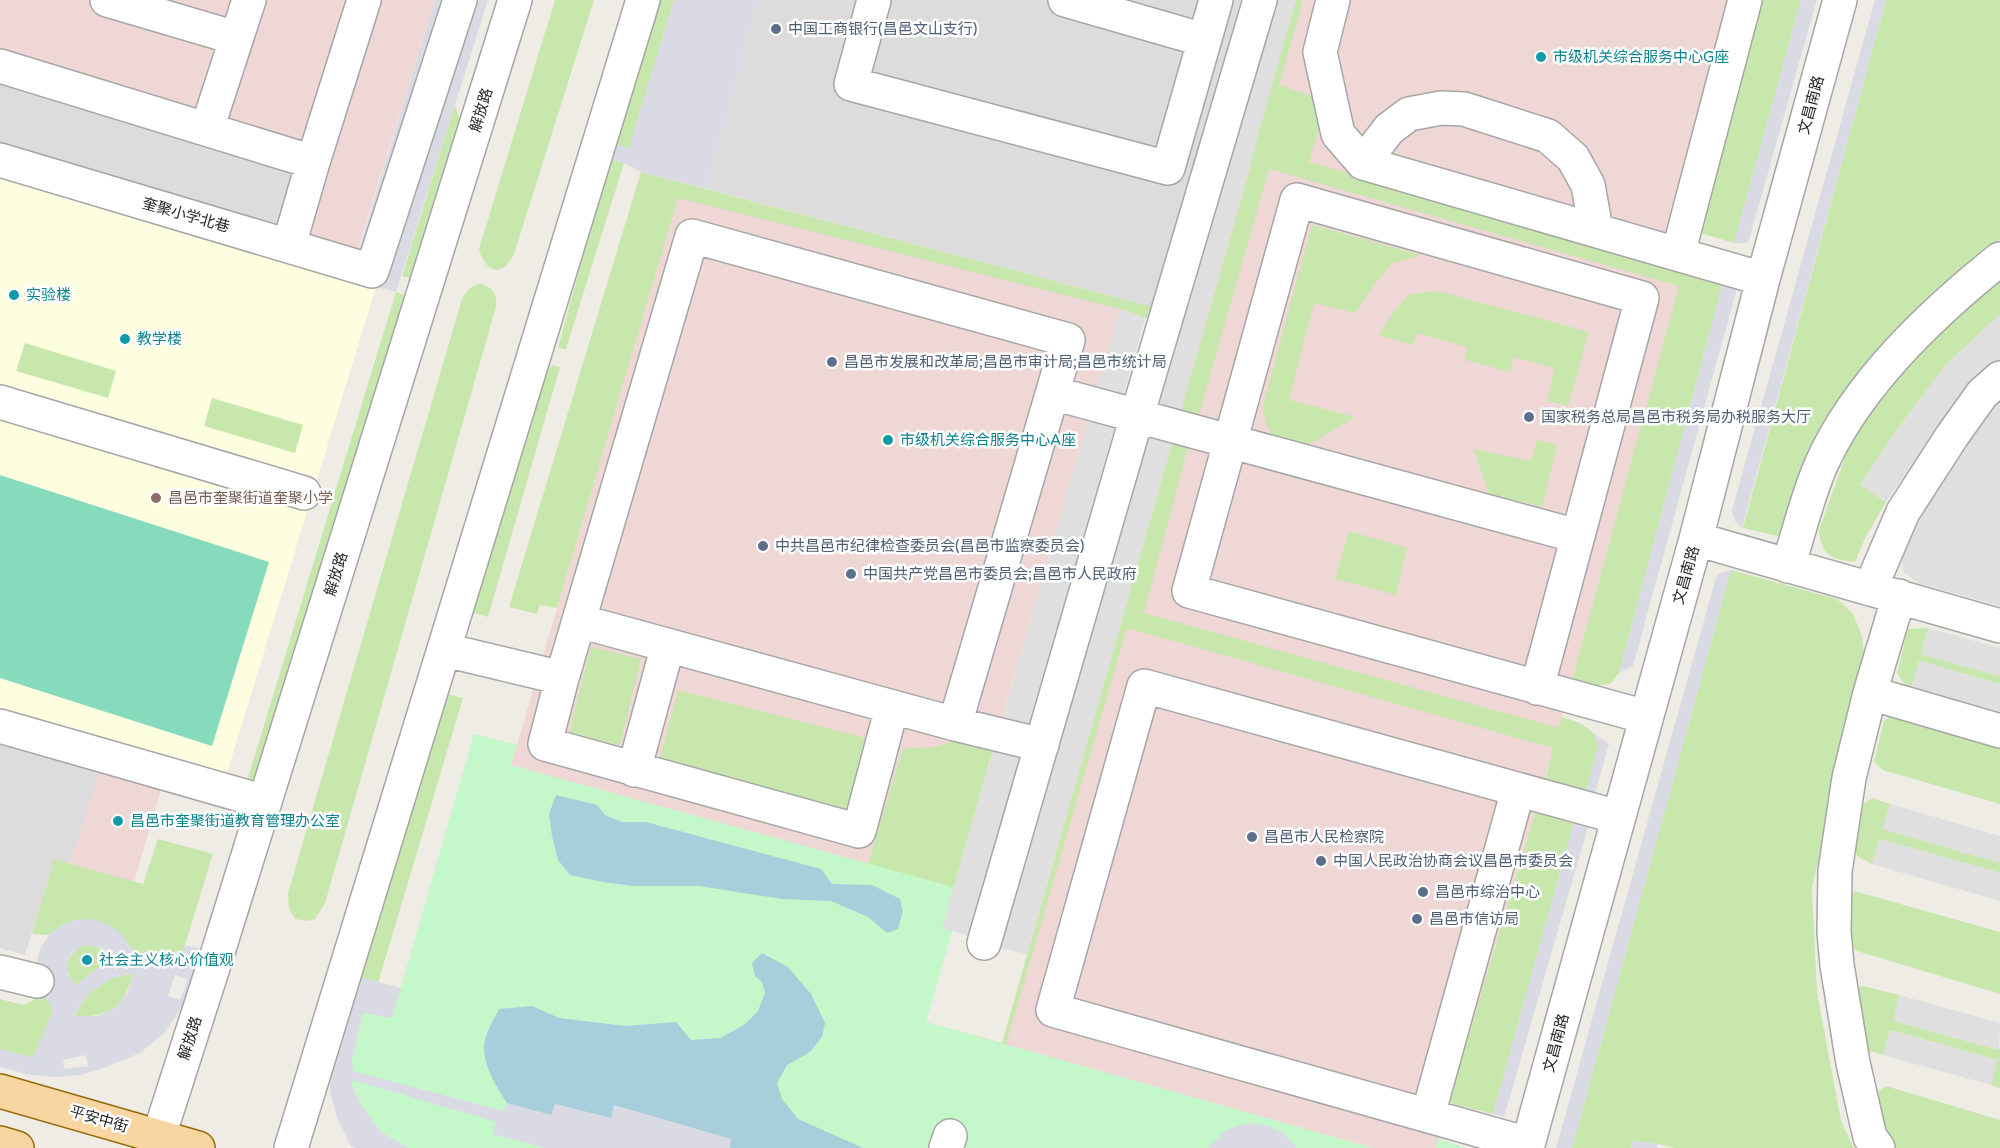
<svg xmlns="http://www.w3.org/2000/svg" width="2000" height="1148" viewBox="0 0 2000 1148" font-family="'Varela Round','Noto Sans SC',sans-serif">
  <rect width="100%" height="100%" fill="#efece5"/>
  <path fill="#dddcdc" d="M758 0H1241L1153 307 707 189Z
    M0 81 327 179 308 242 350 279 0 179Z
    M0 710 109 742 70 864 54 860 25 955 0 948Z"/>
  <path fill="#efd7d5" d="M0 0H435L356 255 308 242 327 179 0 81Z
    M1296 0H1756L1680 286 1559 729 1436 1148H1373L1004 1044Z
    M682 183 1123 300 953 887 511 765Z
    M99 772 161 790 134 882 70 864Z"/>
  <path fill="#fdfee0" d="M0 179 376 287 226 776 0 710Z"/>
  <path fill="#c8e7ad" d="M555 0H594L514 254C502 279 485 272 479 249Z
    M653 0H674L629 149 609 143Z
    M1296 0H1303L1279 85 1327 101 1309 162 1683 269 1725 275 1619 673 1610 684 1591 686 1572 681 1679 286 1269 169 1197 422 1179 418 1251 165 1252 155Z
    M1756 0H1801L1734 243 1694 231Z
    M1886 0H2000V239L1934 292 1856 383 1787 538 1743 528Z
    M455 105 462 127 413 279 402 276Z
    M606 158 624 163 566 349 558 348 585 249V218Z
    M641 172 1153 307 1152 320 1120 309 678 198 557 608 540 605 537 614 509 607Z
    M1312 225 1421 255 1393 263 1377 281 1356 313 1314 303 1289 400 1355 417 1316 441 1292 448C1269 435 1267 431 1263 405Z
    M2000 279V314L1946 365 1898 428 1860 485 1886 502 1865 538 1855 562C1830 559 1822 556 1819 530L1854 432 1916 356Z
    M481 284C494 288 497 294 496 307L325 903 315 919 307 921 295 919 289 909 288 893 462 299C467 290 471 285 481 284Z
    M1438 291 1589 332 1568 406 1547 401 1555 368 1514 357 1510 372 1465 360 1467 347 1418 333 1413 345 1379 335 1395 310 1410 294Z
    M396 292 406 296 257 784 247 781Z
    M25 343 116 371 108 398 16 371Z
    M552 365 560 367 488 617 468 611 529 404Z
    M212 398 303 425 295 453 204 426Z
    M1174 436 1190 440 1144 613 1559 728 1562 717C1576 721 1598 728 1598 746 1598 755 1587 787 1584 798L1543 788 1553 748 1127 628 1006 1045 1297 1148 1122 1109 651 914 474 734 517 745 511 765 868 864 903 749 935 747 957 740 993 749 942 928 952 931 925 1022 1002 1043Z
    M1537 440 1557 445 1542 507 1489 494 1474 449 1531 461Z
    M1349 531 1407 548 1396 595 1335 579Z
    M1731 570 1837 599 1853 614 1862 636 1866 670 1836 781 1812 888 1817 992 1841 1121 1854 1148H1675L1658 1144 1633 1141 1631 1148H1572Z
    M1928 628 1921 654 2000 676V684L1919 661 1911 689 1903 682 1897 673 1908 629Z
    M591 647 641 659 620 745 569 733Z
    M678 690 865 738 845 816 658 766Z
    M443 693 463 698 378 983 356 976Z
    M1892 714 2000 744V804L1883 770 1874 762 1884 721Z
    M1873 798 1890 804 1883 829 2000 863V873L1880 839 1872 864 1860 858 1854 852 1861 807 1866 802Z
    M1535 812 1574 822 1493 1114 1449 1103Z
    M158 839 213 854 183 951 134 957 78 919 62 925 49 935 32 934 54 859 143 884Z
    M1854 891 2000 932V994L1857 951 1849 945V897Z
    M85 945C97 945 106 949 111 961L91 973 76 985C61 971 66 952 85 945Z
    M134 973C123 1009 111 1016 74 1017L88 994 111 978Z
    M1863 986 1899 995 1894 1021 1999 1050 2000 1047V1088L1991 1085 1997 1060 1891 1030 1883 1055 1866 1050 1854 998 1859 987Z
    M44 995 54 1010 33 1058 0 1049V999L23 1005Z
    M1886 1086 2000 1120V1148H1890L1874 1095Z"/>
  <path fill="#c4f7ca" d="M474 734 517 745 511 765 953 887 942 928 952 931 926 1022 1373 1148H409L381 1132 364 1109 352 1086V1060L363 1012 392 1018Z
    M1438 1139 1466 1148H1436Z"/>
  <path fill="#86dbbd" d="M0 475 269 562 212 746 0 678Z"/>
  <path fill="#dfdfdf" d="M1272 0H1296L1179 418 1157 409Z
    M1120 309 1145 318 972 937 942 928Z
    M2000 314V360L1971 387 1939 427 1886 502 1860 485 1898 428 1946 365Z
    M2000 401V606L1918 583 1904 573 1899 550 1943 470Z
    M1149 431 1174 436 1027 954 996 947Z
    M1928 628 2000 648V676L1921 654Z
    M1919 661 2000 684V714L1911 689Z
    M1890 804 2000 836V863L1883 829Z
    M1880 839 2000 873V901L1872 864Z
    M1899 995 2000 1023 1999 1050 1894 1021Z
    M1890 1030 1998 1060 1991 1085 1883 1055Z"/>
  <path fill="#dadae5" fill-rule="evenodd" d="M435 0H488L396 292 350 279Z
    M674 0H758L707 189 641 172 624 163 606 158 609 143 629 148Z
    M1801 0H1817L1748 243H1734Z
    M1875 0H1886L1742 528 1735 521 1732 510Z
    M1725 275 1739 281 1633 666 1619 673Z
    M1731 570 1572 1148H1556L1715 581 1718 574Z
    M1593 733 1609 744 1593 800 1584 798 1598 745Z
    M1574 822 1588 827 1504 1117 1493 1114Z
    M79 919 96 920 112 926 124 937 133 951 134 957 183 951 185 945 208 951 190 996 164 1033 140 1053 106 1067 81 1075 57 1077 30 1075 0 1067V1049L33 1058 53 1010 44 995 36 965 40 949 49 935 62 925ZM85 945 100 947 106 952 110 961 91 973 76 985 67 974 68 959 72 952ZM134 973 128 992 115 1008 97 1016H74L88 994 111 978ZM175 975 188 979 180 1000 168 996ZM86 1055 88 1066 64 1069 63 1060Z
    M356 976 401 988 392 1018 363 1013 352 1060 353 1071 503 1111 507 1103 551 1115 555 1104 611 1118 614 1105 732 1139 730 1148H545L493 1134 496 1122 353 1080 352 1086 364 1109 381 1132 409 1148H355L350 1145 338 1120 330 1092 331 1063Z
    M1252 1123 1269 1126 1284 1133 1297 1148H1208L1224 1132 1236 1126Z
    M1633 1141 1658 1144 1657 1148H1631Z"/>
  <path fill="#a8cedb" d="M556 795 597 805 605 815 622 822H646L821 869 832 884 872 885 900 899 903 911 898 929 887 933 868 917 831 901 782 899 699 886H633L603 882 570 875 558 860 552 836 549 814Z
    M762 953 788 967 811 994 825 1023 822 1037 810 1052 787 1065 777 1083 782 1099 798 1119 863 1148H730L731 1139 614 1105 611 1118 555 1104 551 1115 507 1103C496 1086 480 1061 485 1040 488 1029 494 1019 499 1009L532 1006 559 1018 626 1026 676 1022 691 1040 720 1038 744 1025 758 1011 765 993 762 982 755 976 752 963Z"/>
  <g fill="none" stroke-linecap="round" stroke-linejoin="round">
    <g stroke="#a6a6a6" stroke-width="36">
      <path id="minor" d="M107 0 236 38
        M874 0 851 84 1168 168 1216 0
        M1065 0 1204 40
        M1333 0 1320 52 1338 134 1363 163 1763 279
        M0 66 313 162 364 0
        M207 129 249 0
        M0 160 372 271 460 0
        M1363 163 1389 129 1409 114 1441 108 1464 109 1548 136 1573 158 1588 185 1596 230
        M289 245 313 162
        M1678 254 1745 0
        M1053 393 1577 536
        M0 402 304 493
        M1696 539 2000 626
        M1788 566C1799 533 1807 497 1821 465 1857 384 1931 314 2000 259
        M1870 589 1903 512 1952 436 1982 394 2000 378
        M579 621 955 724 1042 745
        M445 650 562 678
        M1537 688 1642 298 1297 200 1189 591 1646 717
        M1870 693 2000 731
        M892 707 859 831 545 744 562 678 692 236 1068 340 955 724
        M0 726 265 802
        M634 770 668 645
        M984 943 1137 416 1260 0
        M0 972 37 981
        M1428 1115 1518 790
        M1528 1144 1053 1010 1144 686 1618 817
        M155 1148 218 952 515 0
        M291 1148 643 0
        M946 1148 950 1136
        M1527 1148 1696 539 1763 279 1840 0
        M1878 1148 1870 1137 1853 1063 1837 965 1834 932 1835 871 1849 778 1870 693 1899 596"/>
    </g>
    <g stroke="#946906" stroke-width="36">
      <path id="major" d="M0 1091 198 1148
        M0 1143 17 1148"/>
    </g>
    <use href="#minor" stroke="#fff" stroke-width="33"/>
    <use href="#major" stroke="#f8d5a1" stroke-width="33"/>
  </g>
  <g fill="#5c6f8a" stroke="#fff" stroke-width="2">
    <circle cx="776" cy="29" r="6"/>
    <circle cx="832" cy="362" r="6"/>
    <circle cx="1529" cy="417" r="6"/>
    <circle cx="763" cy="546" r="6"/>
    <circle cx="851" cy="574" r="6"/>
    <circle cx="1252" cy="837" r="6"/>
    <circle cx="1321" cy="861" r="6"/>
    <circle cx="1423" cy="892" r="6"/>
    <circle cx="1417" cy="919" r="6"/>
  </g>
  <g fill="#0f9aa8" stroke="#fff" stroke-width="2">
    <circle cx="1541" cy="57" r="6"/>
    <circle cx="14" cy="295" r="6"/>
    <circle cx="125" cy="339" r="6"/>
    <circle cx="888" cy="440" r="6"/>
    <circle cx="118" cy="821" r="6"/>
    <circle cx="87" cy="960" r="6"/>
  </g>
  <circle fill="#8d6e63" stroke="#fff" stroke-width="2" cx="156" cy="498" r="6"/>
  <g text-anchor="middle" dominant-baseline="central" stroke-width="5" stroke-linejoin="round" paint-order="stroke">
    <g font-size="15" fill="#4e5e75" stroke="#fff" text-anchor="start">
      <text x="788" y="29">中国工商银行(昌邑文山支行)</text>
      <text x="844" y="362">昌邑市发展和改革局;昌邑市审计局;昌邑市统计局</text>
      <text x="1541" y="417">国家税务总局昌邑市税务局办税服务大厅</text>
      <text x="775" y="546">中共昌邑市纪律检查委员会(昌邑市监察委员会)</text>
      <text x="863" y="574">中国共产党昌邑市委员会;昌邑市人民政府</text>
      <text x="1264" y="837">昌邑市人民检察院</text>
      <text x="1333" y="861">中国人民政治协商会议昌邑市委员会</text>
      <text x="1435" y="892">昌邑市综治中心</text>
      <text x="1429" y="919">昌邑市信访局</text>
    </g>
    <g font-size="15" fill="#0d838f" stroke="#fff" text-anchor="start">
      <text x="1553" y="57">市级机关综合服务中心G座</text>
      <text x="26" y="295">实验楼</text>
      <text x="137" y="339">教学楼</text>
      <text x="900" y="440">市级机关综合服务中心A座</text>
      <text x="130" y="821">昌邑市奎聚街道教育管理办公室</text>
      <text x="99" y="960">社会主义核心价值观</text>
    </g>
    <g font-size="15" fill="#1f1f1f" stroke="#fff">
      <text transform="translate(1811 105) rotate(-75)">文昌南路</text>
      <text transform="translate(481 110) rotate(-73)">解放路</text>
      <text transform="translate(186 215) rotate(16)">奎聚小学北巷</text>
      <text transform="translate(336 574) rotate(-73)">解放路</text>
      <text transform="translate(1686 575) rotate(-74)">文昌南路</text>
      <text transform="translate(190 1038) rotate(-72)">解放路</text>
      <text transform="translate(1556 1043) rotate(-75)">文昌南路</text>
      <text transform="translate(99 1119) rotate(16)">平安中街</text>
    </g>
    <g font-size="15" fill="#785e54" stroke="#fff" text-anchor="start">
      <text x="168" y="498">昌邑市奎聚街道奎聚小学</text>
    </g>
  </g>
</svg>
